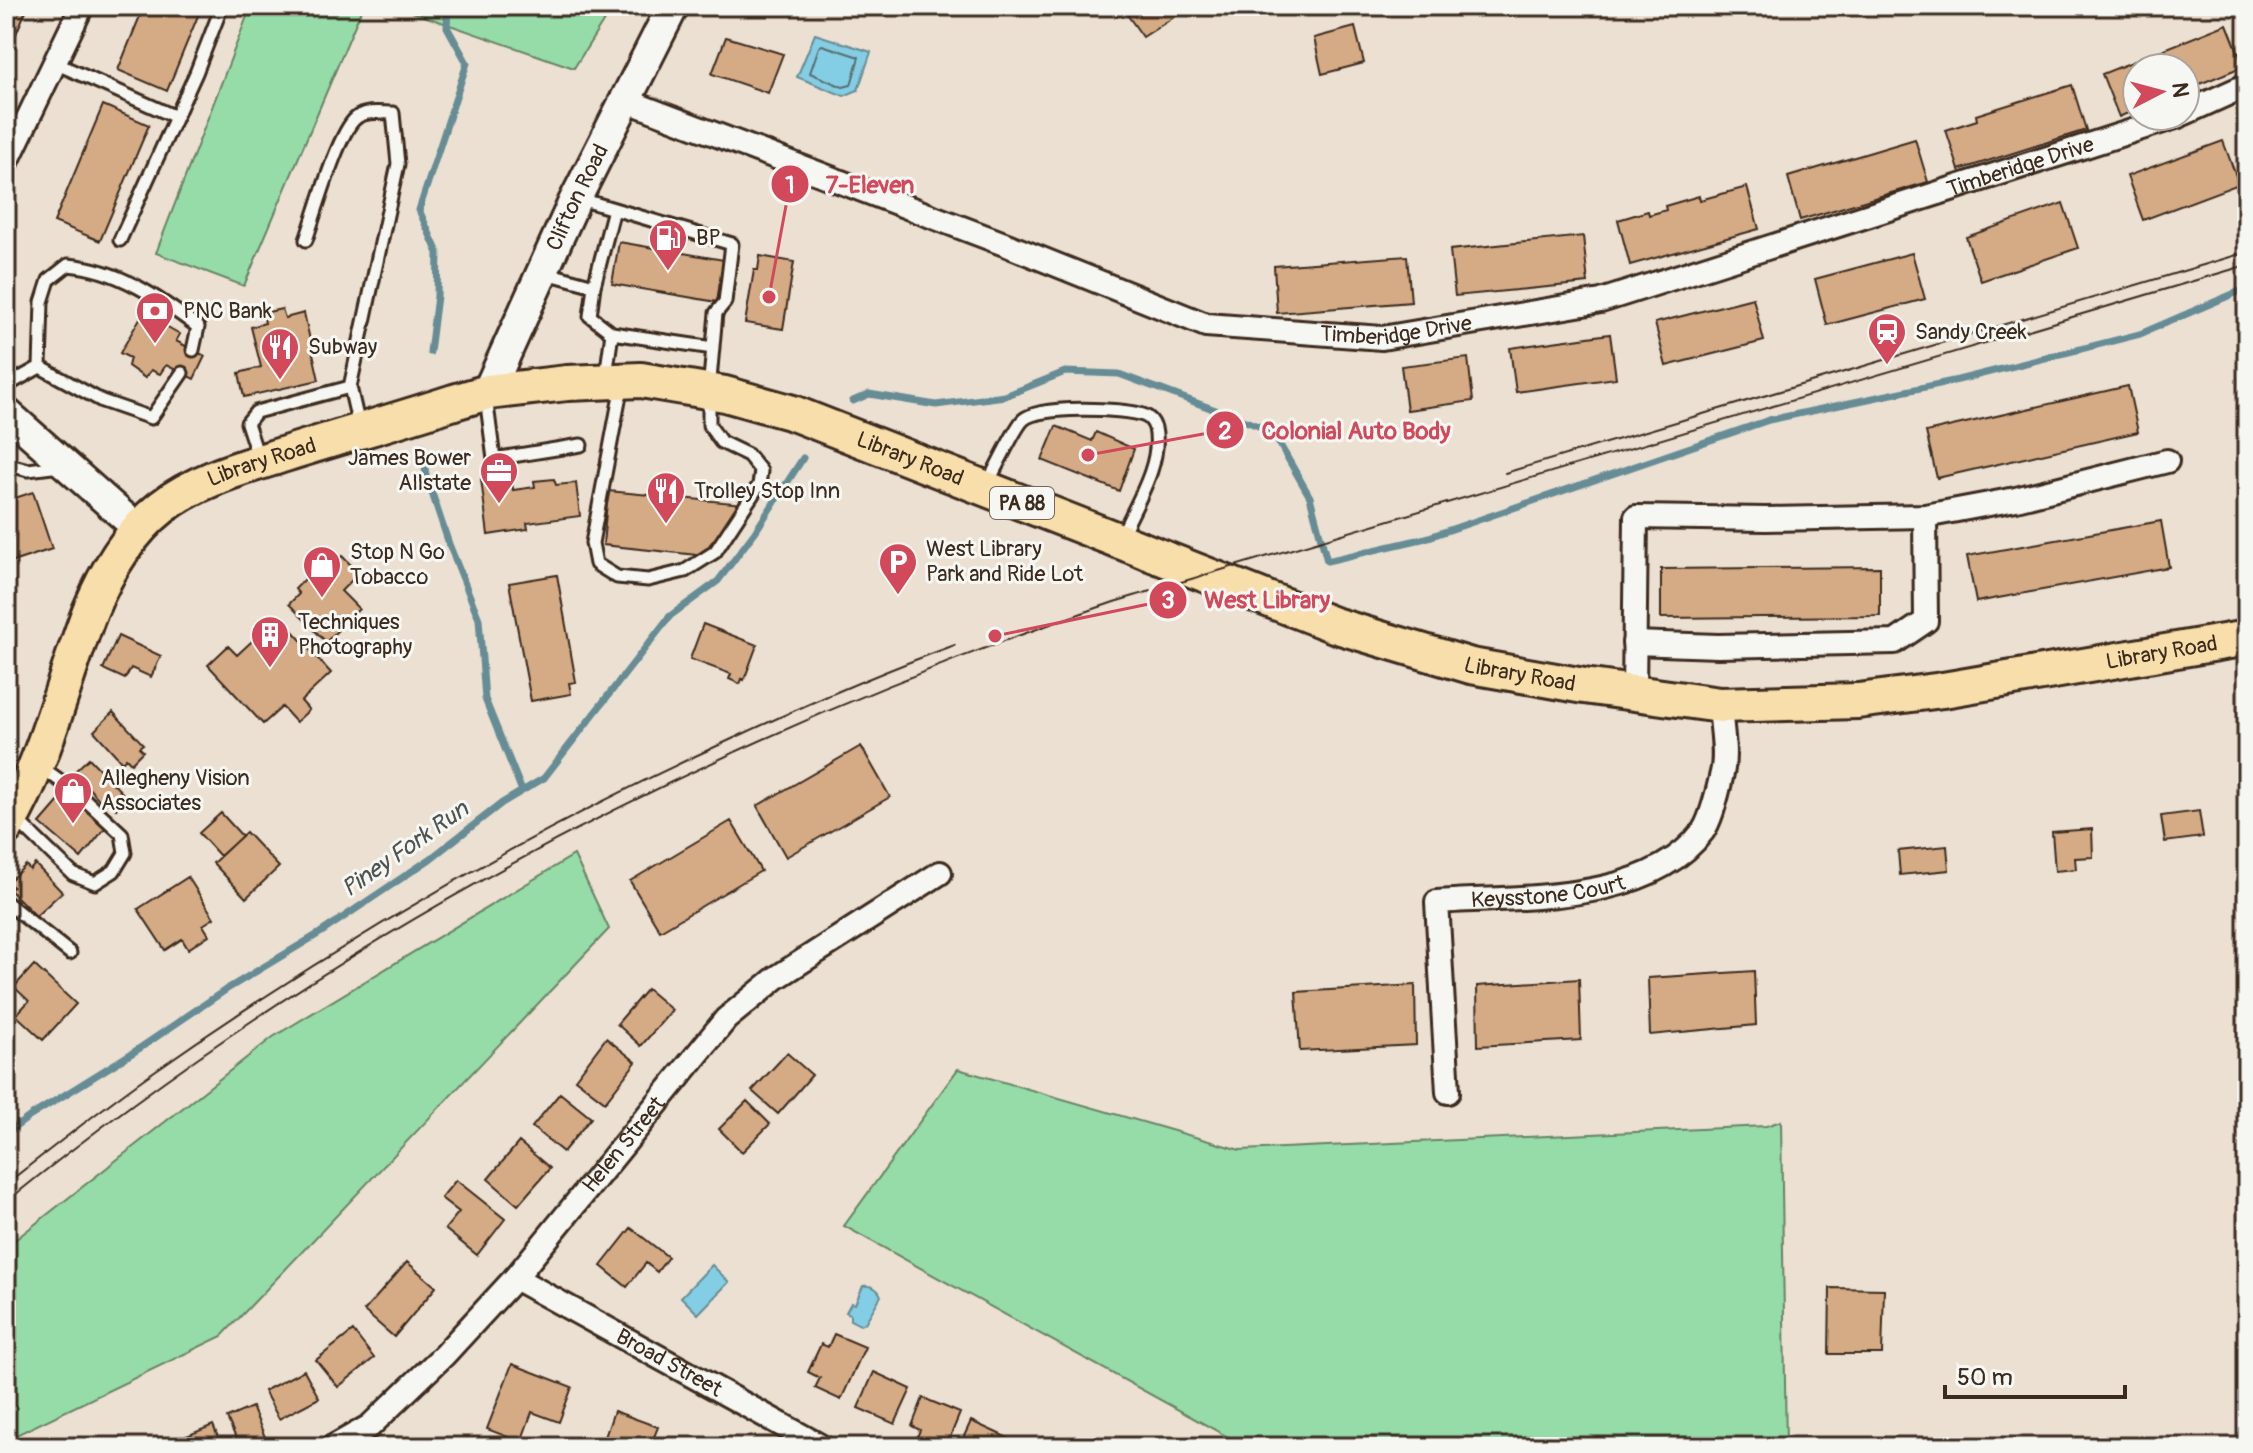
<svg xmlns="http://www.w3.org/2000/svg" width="2253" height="1453" viewBox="0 0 2253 1453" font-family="Pangolin,sans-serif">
  <rect width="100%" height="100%" fill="#ece0d2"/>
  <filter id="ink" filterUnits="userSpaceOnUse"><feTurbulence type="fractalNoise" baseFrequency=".0125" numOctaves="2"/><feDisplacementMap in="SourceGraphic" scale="16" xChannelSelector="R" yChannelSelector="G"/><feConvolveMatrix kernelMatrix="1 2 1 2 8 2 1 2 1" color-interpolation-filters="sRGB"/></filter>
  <g filter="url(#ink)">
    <path fill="#95dca9" stroke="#688364" stroke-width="2" d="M251 6H363L244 286 156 253Z
      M395 6H613L574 68Z
      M574 855 609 929 222 1336 6 1440V1247L273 1037Z
      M958 1069 1240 1150 1766 1126 1781 1121 1786 1447H1246L844 1226Z"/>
    <path fill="#83cee4" stroke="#668c95" stroke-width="2" d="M815 34 871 52 858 90 844 96 797 77Z
      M712 1265 729 1282 698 1314 681 1297Z
      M863 1286C872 1285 878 1288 881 1296L865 1323 860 1325 850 1320V1314L846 1312 851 1303 855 1304Z"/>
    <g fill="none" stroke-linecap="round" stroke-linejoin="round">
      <path stroke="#586c6d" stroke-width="2" d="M822 45 859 57 851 85 843 87 810 73 819 47Z"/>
      <path stroke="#668c95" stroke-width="7" d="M430 352 437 296 438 253 419 210 467 63 447 27 448 6
        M853 401 869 394 936 405 1005 396 1065 372 1119 374 1272 431 1310 497 1327 561 1426 538 1769 420 1958 380 2140 334 2247 288
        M422 446 426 475 449 544 479 619 485 699 522 791
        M6 1134 29 1117 137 1050 227 989 320 933 430 859 502 803 544 778 670 616 718 581 755 532 803 458"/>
    </g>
    <path fill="#d5ab86" stroke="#3b2a1e" stroke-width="2" d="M6 6H28L6 57Z
      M144 6H202L167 91 118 70Z
      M1121 6H1178L1182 12 1143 37Z
      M2227 24 2244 66 2185 90V68H2137V109L2119 117 2102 74Z
      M1355 27 1364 63 1322 74 1314 38Z
      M726 37 783 54 768 93 712 74Z
      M2072 85 2086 130 1959 170 1946 130 1977 120 1976 115Z
      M103 105 149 125 100 241 54 222Z
      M1915 139 1928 182 1800 220 1788 177Z
      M2223 141 2239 184 2143 220 2127 176Z
      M1747 187 1759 229 1630 265 1618 220 1648 211 1649 215 1666 210 1665 206 1699 196 1700 200Z
      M2063 203 2078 248 1981 281 1966 237Z
      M1583 236 1588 283 1455 296 1450 250Z
      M619 242 724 260 717 302 612 284Z
      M1912 253 1925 299 1827 325 1815 279Z
      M760 256 794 262 783 329 745 323 754 270H758Z
      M1407 256 1411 302 1277 313 1274 266Z
      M1753 298 1764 341 1666 366 1655 323Z
      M282 309 285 318 304 313 319 380 244 397 239 373 261 367 251 327 265 323 263 313Z
      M143 313 180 334 176 341 205 356 194 379 166 365 160 374 151 370 145 378 128 366 130 358 120 353Z
      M1610 334 1616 378 1516 392 1510 348Z
      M1468 358 1473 401 1407 410 1401 366Z
      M2128 386 2138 432 1937 478 1926 432Z
      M1056 426 1092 441 1096 432 1134 449 1119 491 1042 460Z
      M511 475 513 490 535 487 534 481 554 479 556 485 576 483 580 516 527 523 528 529 488 535 481 479Z
      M608 491 744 504 707 548 697 555 603 545Z
      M33 492 52 549 6 564V501Z
      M2161 521 2169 567 1976 602 1967 556Z
      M342 556 359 573 341 591 359 609 326 642 289 604 299 594 295 589 309 575 314 579 323 570 326 573Z
      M1880 567V616L1661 618V569Z
      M557 575 576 682 569 683 571 694 531 701 509 583Z
      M279 616 331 673 301 701 309 710 296 722 282 707 263 724 208 665 228 646 237 655Z
      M703 624 757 645 744 680 742 679 740 684 729 679 731 674 690 659Z
      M118 636 161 656 151 677 131 668 125 679 103 669Z
      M113 712 143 744 139 747 143 751 131 763 126 758 122 762 94 731Z
      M861 746 890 797 786 857 757 806Z
      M89 758 127 798 116 809 109 801 104 805 74 772Z
      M66 793 106 827 81 858 40 823Z
      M2199 811 2203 837 2165 842 2161 816Z
      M221 813 242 836 220 856 199 833Z
      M731 821 761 871 660 931 630 881Z
      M2092 829 2093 857 2075 858 2076 869 2055 871 2052 832Z
      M246 832 279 867 246 898 213 863Z
      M1947 846 1949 870 1900 875 1898 851Z
      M35 864 62 892 36 916 10 890 13 887 8 882 26 865 30 870Z
      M188 877 214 918 203 925 209 935 188 949 182 939 165 950 138 909Z
      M34 965 76 1004 43 1040 16 1015 29 1001 14 987Z
      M1754 971 1756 1025 1650 1035 1648 978Z
      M1579 979 1581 1040 1478 1046 1477 986Z
      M1415 985 1416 1045 1300 1051 1296 992Z
      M647 989 672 1010 641 1046 617 1024Z
      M606 1038 636 1062 605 1102 575 1079Z
      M787 1053 812 1075 778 1114 752 1091Z
      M560 1093 591 1118 563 1152 532 1127Z
      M747 1101 770 1124 742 1152 719 1129Z
      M519 1142 550 1168 518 1205 488 1179Z
      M456 1180 505 1219 477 1255 445 1229 459 1212 441 1198Z
      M631 1228 668 1257 657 1272 646 1263 627 1287 601 1266Z
      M407 1262 436 1287 394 1337 364 1311Z
      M1830 1288 1884 1289 1882 1354H1829Z
      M353 1331 374 1358 338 1387 316 1360Z
      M834 1334 865 1347 841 1400 815 1388 820 1378 808 1372 821 1344 828 1347Z
      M512 1364 572 1387 559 1422 532 1412 521 1442 487 1429Z
      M304 1370 319 1398 279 1419 264 1391Z
      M874 1372 911 1389 895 1424 858 1408Z
      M923 1398 960 1413 946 1447H926L915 1442 920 1430 912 1426Z
      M252 1407 265 1437 240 1447 227 1418Z
      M614 1411 658 1427 652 1442 660 1444 659 1447H623L604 1440Z
      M971 1421 1008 1438 1004 1447H959Z
      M213 1425 222 1447H180L177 1440Z"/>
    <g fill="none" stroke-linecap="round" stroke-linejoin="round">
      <g stroke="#3b2a1e" stroke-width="17">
        <path id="service" d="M55 63 176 117
          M577 198 732 244 725 302 716 313 709 391V425L721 442 748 455 761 471 759 485 715 552 685 571 648 580 617 577 596 564 592 543 622 385
          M120 240 196 73 222 6
          M306 240C315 215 338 132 356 118 366 110 382 113 393 113L398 164 350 387 359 426
          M543 272 594 286 614 209
          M594 286 590 316 612 333 713 348
          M182 373 151 418 102 401 40 367 42 302 49 280 68 265C118 269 159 298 198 327L193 350
          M606 376 612 333
          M6 386 40 367
          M486 397 494 459 581 445
          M258 457 247 423 256 412 350 387
          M6 464 28 470 60 466
          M987 484C995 471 1014 429 1023 420 1038 405 1123 408 1143 415 1149 417 1153 422 1155 428 1163 463 1135 505 1121 537
          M17 820 73 874 95 883 114 871 125 853 122 834 80 795 41 767
          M6 902 70 953"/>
      </g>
      <g stroke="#3b2a1e" stroke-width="28">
        <g id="minor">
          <path id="s1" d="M625 100 1007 245 1206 325 1382 338 1601 301 2179 116"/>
          <path d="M2185 113 2247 85"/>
          <path d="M6 164 82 6"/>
          <path d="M1634 643 1718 646 1895 642 1926 621 1925 516"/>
          <path d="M1634 693 1636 517 1766 519 1925 516 2016 499 2167 461"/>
          <path id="s2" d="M1448 1092 1437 902C1520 896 1648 905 1703 831 1711 820 1719 787 1722 773 1727 753 1721 726 1720 705"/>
          <path id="s3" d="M515 1278 822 1447"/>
          <path id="s4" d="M333 1447 370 1426 444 1355 515 1278 726 1019 776 978 940 873"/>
        </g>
      </g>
      <g stroke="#3b2a1e" stroke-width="34">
        <path id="tertiary" d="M6 412 138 529"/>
      </g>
      <g stroke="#3b2a1e" stroke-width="36">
        <g id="secondary">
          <path id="s5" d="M488 392 574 202 673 6"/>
        </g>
      </g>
      <g stroke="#3b2a1e" stroke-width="40">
        <g id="primary">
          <path id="s6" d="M6 827C46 760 62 683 90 611 106 572 129 533 162 507 196 480 244 467 285 454 342 436 399 420 454 402L488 392 567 383 641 380 725 394 793 413 1334 625 1471 666 1584 686 1720 705 1858 701 1943 690 2247 638"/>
        </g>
      </g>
      <use href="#service" stroke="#f6f6f2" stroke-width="11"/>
      <use href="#minor" stroke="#f6f6f2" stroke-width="22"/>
      <use href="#tertiary" stroke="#f6f6f2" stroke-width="28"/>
      <use href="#secondary" stroke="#f6f6f2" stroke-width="30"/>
      <use href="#primary" stroke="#f8deab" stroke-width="34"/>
      <path stroke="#3b2a1e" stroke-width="2" d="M1505 473 2247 252
        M6 1184C52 1148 98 1111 146 1077 331 947 526 833 732 739 805 705 880 672 955 645
        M6 1202C336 934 712 738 1114 602L2247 265"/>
    </g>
  </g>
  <defs>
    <g id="fuel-pin" transform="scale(2)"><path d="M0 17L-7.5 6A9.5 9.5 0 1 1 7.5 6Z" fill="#d1495b" stroke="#f6f6f2"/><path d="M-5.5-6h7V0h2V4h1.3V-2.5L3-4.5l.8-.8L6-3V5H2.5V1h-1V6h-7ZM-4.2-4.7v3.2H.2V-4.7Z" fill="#fff"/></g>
    <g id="bank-pin" transform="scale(2)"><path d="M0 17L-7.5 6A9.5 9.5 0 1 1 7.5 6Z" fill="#d1495b" stroke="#f6f6f2"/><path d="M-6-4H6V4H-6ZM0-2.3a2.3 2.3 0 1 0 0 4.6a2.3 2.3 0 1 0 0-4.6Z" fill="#fff"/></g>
    <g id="station-pin" transform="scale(2)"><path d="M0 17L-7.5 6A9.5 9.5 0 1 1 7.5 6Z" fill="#d1495b" stroke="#f6f6f2"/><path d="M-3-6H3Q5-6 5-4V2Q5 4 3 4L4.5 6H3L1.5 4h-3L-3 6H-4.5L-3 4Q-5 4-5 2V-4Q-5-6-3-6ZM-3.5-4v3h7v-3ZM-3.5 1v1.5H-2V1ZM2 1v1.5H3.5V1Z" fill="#fff"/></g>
    <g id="restaurant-pin" transform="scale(2)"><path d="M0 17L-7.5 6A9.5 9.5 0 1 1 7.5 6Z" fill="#d1495b" stroke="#f6f6f2"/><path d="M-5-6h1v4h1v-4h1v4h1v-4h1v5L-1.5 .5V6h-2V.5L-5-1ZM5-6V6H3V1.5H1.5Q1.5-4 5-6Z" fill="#fff"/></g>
    <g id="office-pin" transform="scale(2)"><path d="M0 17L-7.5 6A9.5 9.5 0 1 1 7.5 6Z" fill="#d1495b" stroke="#f6f6f2"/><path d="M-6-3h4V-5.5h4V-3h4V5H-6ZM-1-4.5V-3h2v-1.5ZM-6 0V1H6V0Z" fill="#fff"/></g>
    <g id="parking-pin" transform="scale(2)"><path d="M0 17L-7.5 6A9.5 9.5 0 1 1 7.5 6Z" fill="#d1495b" stroke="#f6f6f2"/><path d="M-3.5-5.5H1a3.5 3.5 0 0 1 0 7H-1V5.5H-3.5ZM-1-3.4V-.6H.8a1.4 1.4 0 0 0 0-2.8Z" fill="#fff"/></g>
    <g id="shop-pin" transform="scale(2)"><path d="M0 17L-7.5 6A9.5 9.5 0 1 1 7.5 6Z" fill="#d1495b" stroke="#f6f6f2"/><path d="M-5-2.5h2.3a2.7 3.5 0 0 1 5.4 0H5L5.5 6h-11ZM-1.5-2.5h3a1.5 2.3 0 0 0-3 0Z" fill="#fff"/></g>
    <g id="building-pin" transform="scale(2)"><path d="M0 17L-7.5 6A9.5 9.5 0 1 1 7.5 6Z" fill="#d1495b" stroke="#f6f6f2"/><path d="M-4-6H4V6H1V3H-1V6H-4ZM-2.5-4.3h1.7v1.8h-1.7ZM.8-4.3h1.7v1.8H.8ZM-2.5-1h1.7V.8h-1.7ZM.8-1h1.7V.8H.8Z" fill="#fff"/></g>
  </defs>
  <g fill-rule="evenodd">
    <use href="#fuel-pin" x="668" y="238"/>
    <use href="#bank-pin" x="155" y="311"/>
    <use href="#station-pin" x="1887" y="332"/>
    <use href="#restaurant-pin" x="280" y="347"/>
    <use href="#office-pin" x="499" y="471"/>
    <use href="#restaurant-pin" x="666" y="491"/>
    <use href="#parking-pin" x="898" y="562"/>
    <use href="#shop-pin" x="322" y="565"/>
    <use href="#building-pin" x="270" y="635"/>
    <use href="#shop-pin" x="73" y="791"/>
  </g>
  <g text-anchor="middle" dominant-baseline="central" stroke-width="6" stroke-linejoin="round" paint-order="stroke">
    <rect fill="#f6f6f2" stroke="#73675e" stroke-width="2" x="990" y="487" width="64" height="32" rx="6"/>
    <g font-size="20" font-weight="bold" fill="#3b2a1e">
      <text x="1022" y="503">PA 88</text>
    </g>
    <g font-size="22" fill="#3b2a1e" stroke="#f6f6f2">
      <text stroke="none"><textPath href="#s1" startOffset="1462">Timberidge Drive</textPath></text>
      <text stroke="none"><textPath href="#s5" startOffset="214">Clifton Road</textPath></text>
      <text stroke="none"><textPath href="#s1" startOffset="814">Timberidge Drive</textPath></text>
      <text stroke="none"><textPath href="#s6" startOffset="1142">Library Road</textPath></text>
      <text stroke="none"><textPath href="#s6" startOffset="470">Library Road</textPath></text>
      <text stroke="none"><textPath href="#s6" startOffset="2438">Library Road</textPath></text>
      <text stroke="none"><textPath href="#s6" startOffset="1790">Library Road</textPath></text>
      <text stroke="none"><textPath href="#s2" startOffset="302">Keysstone Court</textPath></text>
      <text stroke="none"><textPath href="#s4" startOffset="422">Helen Street</textPath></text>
      <text stroke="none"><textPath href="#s3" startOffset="176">Broad Street</textPath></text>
    </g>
    <g font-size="22" fill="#3b2a1e" stroke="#f6f6f2" text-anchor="start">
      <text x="696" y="238">BP</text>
      <text x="183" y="311">PNC Bank</text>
      <text x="1915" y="332">Sandy Creek</text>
      <text x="308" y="347">Subway</text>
      <text x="471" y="458" text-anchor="end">James Bower<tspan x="471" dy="25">Allstate</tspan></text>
      <text x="694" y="491">Trolley Stop Inn</text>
      <text x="926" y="549">West Library<tspan x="926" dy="25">Park and Ride Lot</tspan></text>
      <text x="350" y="552">Stop N Go<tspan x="350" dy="25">Tobacco</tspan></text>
      <text x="298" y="622">Techniques<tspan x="298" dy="25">Photography</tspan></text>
      <text x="101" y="778">Allegheny Vision<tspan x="101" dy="25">Associates</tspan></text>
    </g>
    <g font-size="24" font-style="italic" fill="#4d5350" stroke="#f6f6f2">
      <text transform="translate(405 849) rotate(-35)">Piney Fork Run</text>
    </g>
  </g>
  <path fill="none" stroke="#d1495b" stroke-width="3" d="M769 297L790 184M1088 455L1225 430M995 636L1168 600"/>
  <g fill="#d1495b" stroke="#f6f6f2" stroke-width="3">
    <circle cx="769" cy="297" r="8"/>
    <circle cx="1088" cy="455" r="8"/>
    <circle cx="995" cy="636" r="8"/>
    <circle cx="790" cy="184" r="20"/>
    <circle cx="1225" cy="430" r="20"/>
    <circle cx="1168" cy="600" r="20"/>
  </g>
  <g font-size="24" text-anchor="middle" font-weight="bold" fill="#fff">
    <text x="790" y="193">1</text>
    <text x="1225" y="439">2</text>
    <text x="1168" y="608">3</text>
  </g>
  <g font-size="24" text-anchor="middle" font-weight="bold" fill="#d1495b" stroke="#f6f6f2" stroke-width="6" stroke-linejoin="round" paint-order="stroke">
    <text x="870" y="193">7-Eleven</text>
    <text x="1356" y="439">Colonial Auto Body</text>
    <text x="1267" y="608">West Library</text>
  </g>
  <rect width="2253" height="1453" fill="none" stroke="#f6f6f2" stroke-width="32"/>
  <rect x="16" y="16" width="2221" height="1421" fill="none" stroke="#3b2a1e" stroke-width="3" filter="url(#ink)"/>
  <g transform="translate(2161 92) rotate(84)"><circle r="38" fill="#f6f6f2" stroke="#aba49d" stroke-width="2"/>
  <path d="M0-6L14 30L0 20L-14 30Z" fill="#d1495b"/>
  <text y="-12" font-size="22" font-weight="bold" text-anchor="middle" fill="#3b2a1e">N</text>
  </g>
  <path d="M1945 1385v12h180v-12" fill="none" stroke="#3b2a1e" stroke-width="4"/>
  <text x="1957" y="1385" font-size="24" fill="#3b2a1e" stroke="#f6f6f2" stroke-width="6" paint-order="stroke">50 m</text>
</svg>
